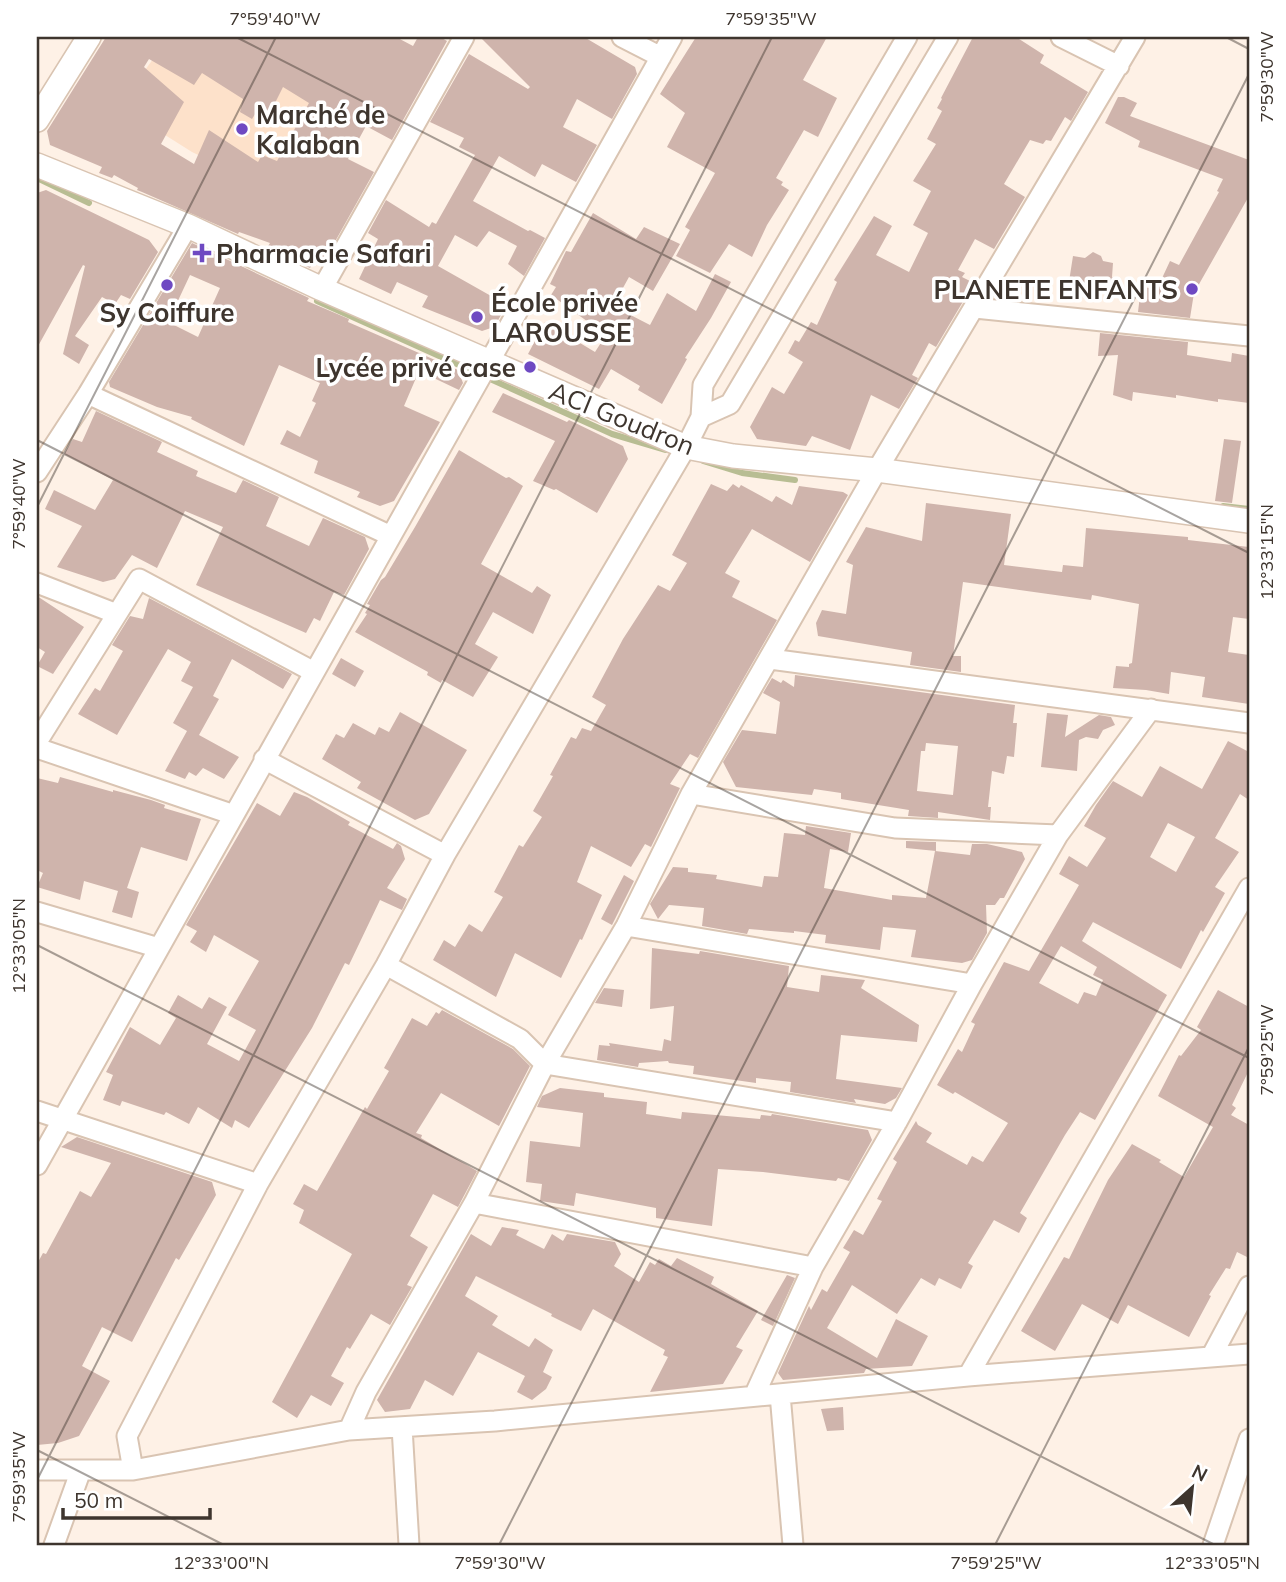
<svg xmlns="http://www.w3.org/2000/svg" width="1286" height="1582" viewBox="0 0 1286 1582" font-family="Mulish,sans-serif">
  <rect width="100%" height="100%" fill="#fef1e6"/>
  <path fill="#fde1ca" d="M169 37H381L288 199 192 152 119 106Z"/>
  <g fill="none" stroke-linecap="round" stroke-linejoin="round">
    <path stroke="#b8bd93" stroke-width="6" d="M37 178 89 203
      M317 301 612 434 666 450
      M703 461 742 473 795 480
      M1223 506 1249 509"/>
  </g>
  <path fill="#cfb4ac" fill-rule="evenodd" d="M106 37H396L413 46 418 37H440L447 41 392 140 366 126 348 159 374 172 323 263 314 261 310 268 267 248 270 243 239 232 238 234 142 192 137 190 138 188 114 175 112 178 99 173 102 167 50 145 47 131ZM149 59 194 85 202 73 243 99 240 112 252 119 257 111 268 117 283 87 309 103 277 161 262 155 258 162 209 130 194 164 161 144 184 102 144 67Z
    M480 37H584L635 67 637 74 612 119 577 99 563 127 597 145 576 182 542 164 535 177 499 156 473 201 528 231 530 230 545 238 524 276 508 264 517 246 489 231 477 247 455 235 438 266 507 305 494 327 482 331 422 307 428 296 397 282 391 294 359 279 378 239 368 233 386 200 429 227 432 222 436 224 475 155 459 147 464 138 430 122 469 54 528 89 530 87Z
    M696 37H827L803 80 837 98 818 137 804 130 776 178 783 182 781 185 789 190 767 225 752 257 729 244 710 273 676 256 690 230 685 227 715 173 667 147 685 113 660 94Z
    M973 37H1016L1044 55 1040 63 1088 92 1071 121 1065 117 1051 141 1046 140 1043 144 1030 140 1004 184 1025 197 994 249 975 239 958 270 965 273 962 277 974 283 936 347 929 343 912 375 918 378 899 409 871 395 850 450 812 436 806 446 757 439 750 427 772 387 784 394 803 362 788 353 795 340 799 342 811 322 817 325 837 282 834 280 874 216 892 226 876 255 909 272 928 233 913 225 931 191 913 181 936 144 927 139 942 111 937 108 942 99 941 98Z
    M1118 97H1124L1137 103 1130 116 1249 160V196L1194 293 1190 318 1138 312 1141 287 1157 289 1170 261 1179 265 1219 192 1217 191 1223 179 1138 147 1140 141 1105 123Z
    M46 190 149 240 158 252 130 299 121 295 115 304 102 297 75 336 89 345 79 364 63 354 85 266 83 265 37 348V193Z
    M593 213 636 239 644 227 680 244 653 291 629 277 613 306 650 325 667 293 696 311 715 274 731 282 711 318 685 358 687 359 662 404 638 390 640 386 611 369 599 389 528 354 545 322 595 352 606 335 551 295 556 287 550 284 566 251 571 252Z
    M192 243 309 298 307 301 349 319 348 322 458 370 463 383 459 390 419 371 404 406 440 422 394 501 380 506 357 497 360 492 314 473 318 461 280 444 287 430 300 437 316 403 312 401 320 383 279 365 244 446 191 419 192 417 157 407 110 387 109 382ZM190 275 220 288 198 337 168 322Z
    M1093 252 1101 256 1103 261 1113 263 1112 277 1119 279 1116 294 1068 288 1073 256 1085 258Z
    M1100 333 1188 342 1187 355 1231 362 1232 353 1249 356V403L1218 399V402L1176 395V398L1133 392 1132 401 1113 395 1118 355 1098 356Z
    M503 393 567 422 569 420 623 446 628 459 597 513 556 489 554 490 533 481 555 441 492 412Z
    M96 411 162 442 157 452 198 471 196 476 236 493 243 480 279 497 266 526 309 546 323 518 365 537 369 549 344 595 334 592 320 621 314 618 306 633 196 585 223 527 185 511 157 568 132 555 115 579 103 582 57 567 82 526 45 509 54 490 95 510 113 480 64 454 73 439 82 442Z
    M1224 439 1241 441 1232 503 1215 501Z
    M459 450 506 478 509 477 523 486 481 564 532 593 537 586 551 595 533 634 493 612 475 644 498 657 473 697 442 680 441 683 427 675 428 672 355 632 367 614 365 613 370 605 367 604 381 580 385 577 415 527Z
    M711 484 727 491 733 484 739 488 741 485 772 502 776 496 792 505 799 486 843 492 848 495 810 562 752 529 725 573 740 581 732 597 777 620 698 758 690 754 670 784 680 788 651 847 645 844 631 867 591 846 577 882 602 895 582 940 580 939 561 978 515 953 496 997 433 960 444 940 455 947 469 924 482 932 503 897 494 892 519 845 523 847 542 817 533 811 553 776 550 775 571 737 576 739 582 728 591 731 606 705 592 697 623 639 658 585 670 591 687 563 672 555Z
    M926 503 1011 514 1004 565 1062 572 1063 565 1083 567 1086 528 1188 537V540L1249 547V619L1233 617 1228 652 1249 655V704L1202 697 1205 677 1171 672 1169 694 1146 690 1113 688 1116 666 1129 667V664L1132 663 1139 604 1092 595 1091 600 963 582 953 656H961V672L910 665 912 652 818 636 816 623 822 610 846 614 853 565 846 562 866 527 922 541Z
    M37 596 84 627 53 674 37 666 45 652 37 647Z
    M149 598 292 674 283 689 232 659 213 696 219 699 199 735 239 757 224 779 203 768 196 776 189 772 185 779 165 771 187 731 173 723 193 687 181 681 191 662 168 649 117 735 78 714 95 688 100 691 123 651 112 645 130 616 143 619Z
    M341 658 364 671 355 687 332 674Z
    M795 675 1015 705 1013 723H1017L1014 757 1007 756 1004 774 992 771 988 807H991L990 820 938 812V818L908 816 909 810 841 799V793L814 789 812 795 736 787 723 762 742 730 776 734 780 702 763 693 772 678 781 683 783 680 794 687ZM926 743 958 746 953 795 917 791 921 751H925Z
    M400 712 467 750 429 814 415 820 357 788 361 782 322 759 336 734 344 738 353 723 375 735 379 727 389 732Z
    M1047 713 1068 715 1065 737 1099 715 1111 717 1115 725 1103 730 1098 739 1086 737 1079 740 1077 771 1041 767Z
    M1228 741 1249 752V800L1240 794 1215 838 1239 852 1215 887 1225 893 1203 932 1201 930 1181 969 1093 922 1082 941 1167 995 1095 1120 1080 1112 1065 1135 1020 1213 1027 1218 1019 1233 994 1220 968 1263 973 1266 961 1289 939 1278 935 1286 921 1278 897 1314 852 1285 827 1328 877 1358 896 1319 928 1336 912 1366 866 1369 864 1373 783 1380 778 1373 809 1306 811 1310 822 1289 827 1292 850 1252 843 1248 854 1230 863 1235 882 1201 877 1199 897 1162 893 1159 916 1121 918 1125 932 1133 926 1142 967 1165 972 1156 983 1162 1008 1123 955 1092 953 1094 937 1085 958 1049 962 1052 975 1024 971 1022 1004 962 1029 971 1079 885 1059 874 1069 856 1087 867 1106 838 1084 826 1096 805 1113 781 1142 797 1160 766 1202 789ZM1168 823 1195 837 1176 872 1150 857ZM1061 946 1097 967 1093 975 1103 980 1096 996 1084 992 1078 1004 1039 983Z
    M60 777 113 792V790L151 800 165 805 164 808 201 819 187 861 141 847 127 888 139 892 132 918 112 912 118 891 84 881 80 900 37 887 43 873 37 870V778L58 783Z
    M294 792 307 797 350 822 348 825 393 849 397 843 401 846 405 859 387 888 407 899 402 910 380 900 349 965 345 963 312 1028 249 1128 235 1120 232 1128 198 1107 189 1124 166 1112 164 1115 122 1101 120 1106 103 1100 113 1075 106 1072 130 1027 160 1045 176 1018 168 1013 178 995 202 1009 209 997 227 1007 207 1044 239 1061 256 1030 228 1015 259 961 214 935 206 952 190 942 197 931 186 925 257 803 280 816Z
    M806 826 851 833 848 852 830 849 824 888 892 900V895L926 898 935 851 970 855 972 844H987L1022 852 1025 859 1004 898H1000L995 905H986L987 933 972 960 962 963 911 957 916 930 883 927 880 950 825 943 826 935 794 931V933L749 929 747 934 702 926 704 908 669 905 658 919 650 904 673 867 688 868V872L717 875 716 879 762 887 764 876 778 877 784 833 805 835Z
    M906 841 936 842V851L906 848Z
    M624 875 634 881 612 925 601 919Z
    M652 948 699 954 700 951 789 966 787 987 819 992 821 975 865 980 861 988 919 1025 917 1042 841 1035 836 1079 902 1088 896 1098 885 1104 854 1099 856 1103 790 1092 791 1082 756 1078V1083L693 1074 694 1066 669 1063 668 1061 639 1063 638 1067 597 1060 599 1045 610 1046 609 1043 662 1051 664 1039 671 1041 674 1006 650 1009Z
    M604 988 624 990 622 1007 595 1003Z
    M1218 990 1249 1007V1070L1232 1105 1236 1108 1231 1115 1249 1125V1258L1237 1252 1230 1269 1226 1268 1209 1295 1211 1296 1189 1337 1128 1305 1118 1324 1082 1304 1055 1351 1021 1331 1064 1257 1069 1259 1108 1180 1132 1144 1161 1160 1159 1162 1184 1177 1213 1127 1158 1096 1179 1055 1181 1056 1201 1030 1197 1027Z
    M442 1010 513 1049 530 1066 499 1126 441 1093 416 1133 422 1135 421 1138 477 1171 458 1207 433 1194 410 1236 428 1247 407 1285 412 1287 390 1325 371 1314 350 1349 347 1347 331 1376 344 1383 331 1406 311 1395 297 1418 272 1402 352 1254 299 1223 304 1210 293 1204 304 1184 317 1191 365 1107 367 1109 389 1071 384 1068 412 1018 427 1026 436 1012 439 1014Z
    M560 1088 604 1093V1097L647 1102 646 1114 681 1119 682 1112 760 1119 761 1115 771 1116 772 1114 868 1130 872 1140 849 1181 838 1178 836 1181 763 1172 718 1169 712 1226 656 1218V1208L576 1193 574 1206 540 1201 542 1184 526 1182 530 1141 580 1147 583 1113 537 1107 542 1096Z
    M77 1137 212 1182 216 1195 179 1260 176 1258 132 1342 102 1327 82 1366 110 1381 79 1436 58 1443 37 1445V1264L43 1253 46 1254 80 1191 91 1197 111 1163 61 1147Z
    M502 1227 519 1230 516 1235 544 1249 552 1234 563 1241 567 1234 615 1242 621 1254 614 1266 639 1282 650 1262 655 1265 659 1259 671 1266 677 1258 714 1277 711 1284 758 1311 736 1347 743 1350 723 1384 650 1392 668 1357 663 1355 665 1350 593 1309 581 1331 551 1316 552 1314 476 1276 465 1296 498 1316 492 1325 529 1347 535 1338 553 1350 543 1372 552 1377 546 1389 532 1400 517 1392 525 1376 478 1352 453 1396 425 1380 410 1409 385 1412 377 1400 471 1234 491 1246Z
    M787 1275 795 1278 773 1326 761 1320Z
    M843 1407 844 1430 827 1431 821 1409Z"/>
  <g fill="none" stroke-linecap="round" stroke-linejoin="round">
    <g stroke="#d9c4b2" stroke-width="23">
      <path id="minor" d="M622 37 661 57
        M1061 37 1119 66
        M322 289 464 37
        M975 308 1249 336
        M88 394 391 536
        M701 417 730 404 948 37
        M37 472 88 394 188 226
        M37 583 117 614
        M770 659 1249 723
        M37 742 139 579 314 672
        M37 748 234 815
        M264 759 445 855
        M691 794 895 828 1058 835
        M1249 888 968 1376 1249 1354
        M37 912 159 948
        M626 926 972 984
        M386 965 520 1039 545 1064 897 1122
        M37 1111 258 1184
        M37 1165 672 37
        M474 1203 813 1267 897 1122 972 984 1058 835 1151 709
        M1211 1357 1249 1286
        M968 1376 495 1421 349 1430 366 1392 474 1203 545 1064 626 926 691 794 877 470 1135 37
        M780 1394 793 1545
        M754 1396 813 1267
        M402 1427 409 1545
        M37 1470H133L349 1430
        M133 1470 127 1436 258 1184 386 965 445 855 686 447 701 417 703 385 907 37
        M54 1545 81 1470
        M1213 1545 1249 1439"/>
    </g>
    <g stroke="#d9c4b2" stroke-width="26">
      <path id="tertiary" d="M37 120 89 37
        M37 165 188 226 322 289 686 447 733 456 877 470 1249 521"/>
    </g>
    <use href="#minor" stroke="#fff" stroke-width="19"/>
    <use href="#tertiary" stroke="#fff" stroke-width="23"/>
  </g>
  <path fill="none" stroke="#3e352e" stroke-width="2" stroke-opacity="0.45" d="M236 37 1249 553M1226 37 1249 49M37 440 1249 1058M37 507 276 37M37 945 1215 1545M37 1450 224 1545M37 1480 772 37M499 1545 1249 74M995 1545 1249 1047"/>
  <g fill="#6e49c2" stroke="#fff" stroke-width="2.5">
    <circle cx="242" cy="129" r="7"/>
    <path d="M198.5 242.5h7v7h7v7h-7v7h-7v-7h-7v-7h7z"/>
    <circle cx="167" cy="285" r="7"/>
    <circle cx="1192" cy="289" r="7"/>
    <circle cx="477" cy="317" r="7"/>
    <circle cx="530" cy="367" r="7"/>
  </g>
  <g text-anchor="middle" dominant-baseline="central" stroke-width="7" stroke-linejoin="round" paint-order="stroke">
    <g font-size="26" font-weight="bold" fill="#3e352e" stroke="#fff" text-anchor="start">
      <text x="256" y="114">Marché de<tspan x="256" dy="30">Kalaban</tspan></text>
      <text x="216" y="253">Pharmacie Safari</text>
      <text x="1178" y="289" text-anchor="end">PLANETE ENFANTS</text>
      <text x="491" y="302">École privée<tspan x="491" dy="30">LAROUSSE</tspan></text>
      <text x="167" y="312" text-anchor="middle">Sy Coiffure</text>
      <text x="516" y="367" text-anchor="end">Lycée privé case</text>
    </g>
    <g font-size="26" fill="#3e352e" stroke="#fff">
      <text transform="translate(622 418) rotate(22)">ACI Goudron</text>
    </g>
  </g>
  <rect width="1286" height="1582" fill="none" stroke="#ffffff" stroke-width="77"/>
  <g transform="translate(1192 1488) rotate(27)" stroke="#ffffff" stroke-width="5" paint-order="stroke">
  <path d="M0-5L12 26L0 18L-12 26Z" fill="#3e352e"/>
  <text y="-10" font-size="19" font-weight="bold" text-anchor="middle" fill="#3e352e">N</text>
  </g>
  <path d="M63 1508v10h147v-10" fill="none" stroke="#3e352e" stroke-width="3.5"/>
  <text x="74" y="1508" font-size="21" fill="#3e352e" stroke="#ffffff" stroke-width="5" paint-order="stroke">50 m</text>
  <rect x="38" y="38" width="1210" height="1506" fill="none" stroke="#3e352e" stroke-width="2.5"/>
  <g font-size="18" text-anchor="middle" fill="#3e352e">
    <text x="275" y="25">7°59'40"W</text>
    <text x="771" y="25">7°59'35"W</text>
    <text transform="translate(1267 77) rotate(-90)" y="6">7°59'30"W</text>
    <text transform="translate(19 504) rotate(-90)" y="6">7°59'40"W</text>
    <text transform="translate(1267 552) rotate(-90)" y="6">12°33'15"N</text>
    <text transform="translate(19 946) rotate(-90)" y="6">12°33'05"N</text>
    <text transform="translate(1267 1050) rotate(-90)" y="6">7°59'25"W</text>
    <text transform="translate(19 1477) rotate(-90)" y="6">7°59'35"W</text>
    <text x="221" y="1569">12°33'00"N</text>
    <text x="500" y="1569">7°59'30"W</text>
    <text x="996" y="1569">7°59'25"W</text>
    <text x="1212" y="1569">12°33'05"N</text>
  </g>
</svg>
